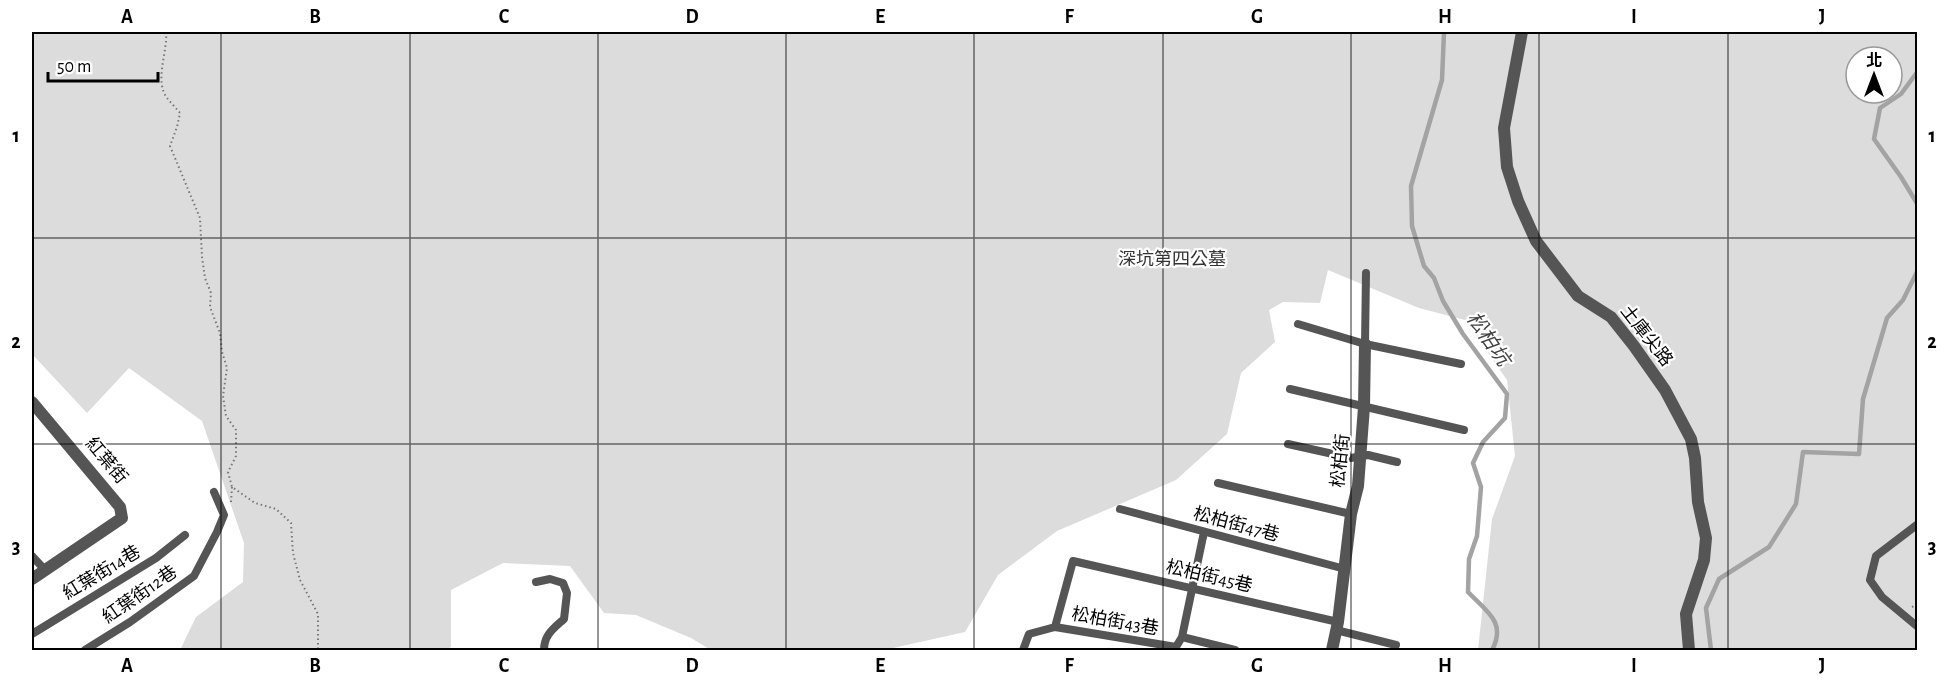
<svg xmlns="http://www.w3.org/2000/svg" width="1949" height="682" viewBox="0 0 1949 682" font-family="'Alegreya Sans','Noto Sans TC',sans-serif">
  <rect width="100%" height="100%" fill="#fff"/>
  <path fill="#dcdcdc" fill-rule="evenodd" d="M32 32H1917V650H1478L1492 519 1515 456 1507 380 1465 320 1419 308 1328 270 1320 303 1283 302 1269 310 1275 342 1241 373 1227 434 1176 480 1057 531 998 575 965 632 884 650H711L691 638 636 615 604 613 570 566 503 563 451 590V647L446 650H180L196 617 243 582 244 543 202 421 129 368 87 413 32 354ZM1856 57H1892V93H1856Z"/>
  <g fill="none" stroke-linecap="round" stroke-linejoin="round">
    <path stroke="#a3a3a3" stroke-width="4.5" d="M1444 32 1442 80 1411 186 1412 226 1424 266 1434 278 1443 301 1463 334 1507 394 1505 418 1483 442 1473 463 1481 487 1477 536 1469 559 1468 592C1486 611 1507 622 1492 650
      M1918 71 1901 94 1880 108 1874 139 1901 177 1918 205
      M1711 650 1706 608 1719 579 1769 547 1796 504 1803 452 1859 454 1863 399 1887 318 1903 300 1918 270"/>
    <path stroke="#777" stroke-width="2" stroke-dasharray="1.5 3" stroke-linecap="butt" d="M166 32C168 52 154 80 167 98 171 103 176 108 180 113L177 127 170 146 200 218 202 257 205 278 211 293 210 307 220 333 222 352 227 368 223 396 226 416 236 430V456L228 472 232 487 255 503 276 509 291 523 293 553 300 580 318 614V650
      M231 502 232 487
      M1912 607 1914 606 1918 607"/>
    <path stroke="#555" stroke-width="8" d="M1298 324 1365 344 1461 364
      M1365 344 1366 273
      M1290 389 1464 430
      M1288 444 1351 458 1368 455 1397 462
      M1218 483 1351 514
      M1120 509 1345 569
      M1918 524 1876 556 1870 580 1882 597 1918 627
      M32 556 45 570
      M536 582 550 579 563 583 567 593 564 619C553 629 544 635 544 650
      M1055 627 1073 561 1338 622
      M1336 630 1396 645
      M32 634 156 558 185 535
      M1182 637 1204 532
      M85 650 130 622 194 576 217 532 224 515 214 492
      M1023 650 1029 634 1055 627 1176 647 1182 637 1235 650"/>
    <path stroke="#555" stroke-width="12" d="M1522 32 1504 128 1507 167 1518 201 1536 241 1578 296 1611 317 1634 346 1665 390 1691 439 1695 458 1698 502 1706 538 1704 560 1686 614 1689 650
      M32 402 120 507 122 518 32 579
      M1332 650 1338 622 1351 514 1358 486 1364 407 1365 344"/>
  </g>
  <path fill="none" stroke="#000" stroke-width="1.5" stroke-opacity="0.55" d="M221 32V650M410 32V650M598 32V650M786 32V650M974 32V650M1163 32V650M1351 32V650M1539 32V650M1728 32V650M32 238H1918M32 444H1918"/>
  <g text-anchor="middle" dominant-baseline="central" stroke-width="4.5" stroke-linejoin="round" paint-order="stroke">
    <g font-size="18" fill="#333" stroke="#fff">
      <text x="1172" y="260">深坑第四公墓</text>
    </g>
    <g font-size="18" fill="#000" stroke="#fff">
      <text transform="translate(1646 336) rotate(52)">土庫尖路</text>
      <text transform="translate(106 461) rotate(50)">紅葉街</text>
      <text transform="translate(1341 461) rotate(-84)">松柏街</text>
      <text transform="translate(1236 525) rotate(15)">松柏街47巷</text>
      <text transform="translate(102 573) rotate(-31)">紅葉街14巷</text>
      <text transform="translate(1209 577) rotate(13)">松柏街45巷</text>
      <text transform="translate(140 595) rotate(-35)">紅葉街12巷</text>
      <text transform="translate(1115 622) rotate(10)">松柏街43巷</text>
    </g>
    <g font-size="20" font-style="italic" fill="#444" stroke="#fff">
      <text transform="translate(1488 339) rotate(55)">松柏坑</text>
    </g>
  </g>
  <rect width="1949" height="682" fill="none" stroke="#ffffff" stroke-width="66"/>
  <g transform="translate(1874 75)"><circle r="28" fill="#ffffff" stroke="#999999" stroke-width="1.5"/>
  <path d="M0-4.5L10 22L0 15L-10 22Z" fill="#000000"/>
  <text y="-9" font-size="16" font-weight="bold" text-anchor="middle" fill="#000000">北</text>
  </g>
  <path d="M48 72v9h110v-9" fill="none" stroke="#000000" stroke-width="3"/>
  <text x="57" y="72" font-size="18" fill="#000000" stroke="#ffffff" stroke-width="4.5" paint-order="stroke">50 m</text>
  <rect x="33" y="33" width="1883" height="616" fill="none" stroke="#000" stroke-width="2"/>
  <g font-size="20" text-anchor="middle" font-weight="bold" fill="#000">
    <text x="127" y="23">A</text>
    <text x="315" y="23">B</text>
    <text x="504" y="23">C</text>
    <text x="692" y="23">D</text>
    <text x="880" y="23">E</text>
    <text x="1069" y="23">F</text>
    <text x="1257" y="23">G</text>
    <text x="1445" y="23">H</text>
    <text x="1634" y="23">I</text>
    <text x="1822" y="23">J</text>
    <text x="16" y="142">1</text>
    <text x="1932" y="142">1</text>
    <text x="16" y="348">2</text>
    <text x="1932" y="348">2</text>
    <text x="16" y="553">3</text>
    <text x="1932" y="553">3</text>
    <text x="127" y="672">A</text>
    <text x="315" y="672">B</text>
    <text x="504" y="672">C</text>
    <text x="692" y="672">D</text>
    <text x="880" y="672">E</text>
    <text x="1069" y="672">F</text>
    <text x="1257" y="672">G</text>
    <text x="1445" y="672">H</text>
    <text x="1634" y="672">I</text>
    <text x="1822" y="672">J</text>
  </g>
</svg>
